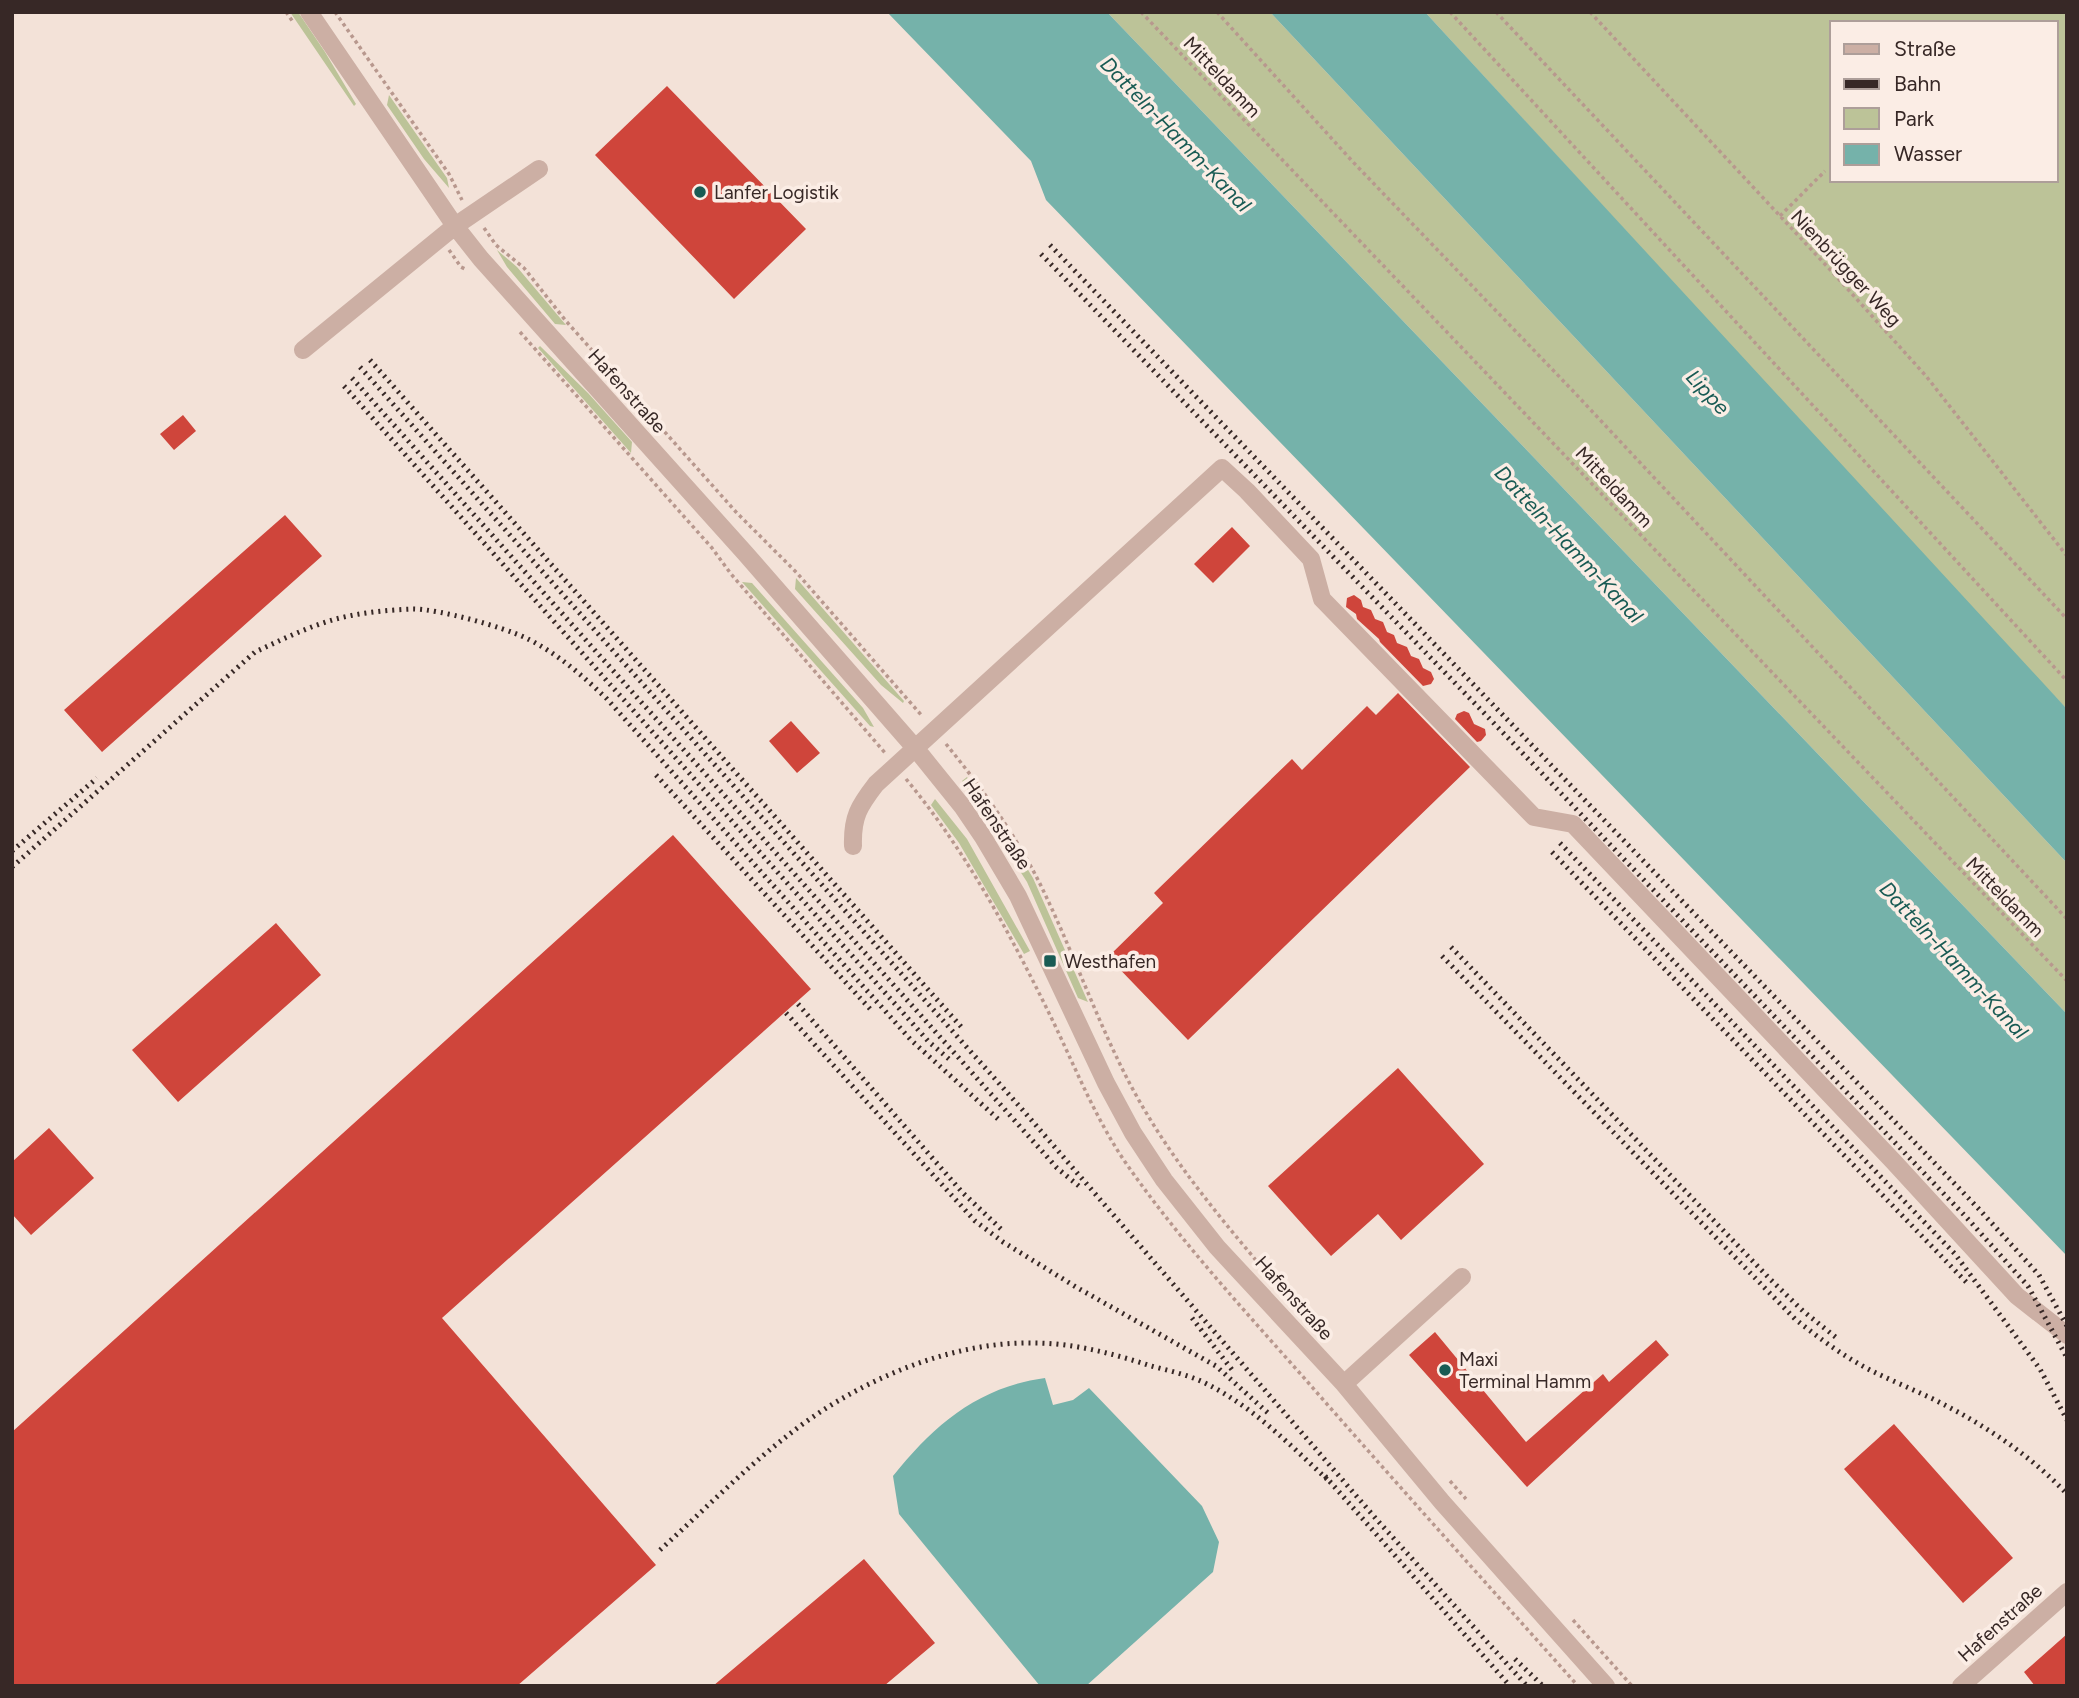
<svg xmlns="http://www.w3.org/2000/svg" width="2079" height="1698" viewBox="0 0 2079 1698" font-family="Figtree,sans-serif">
  <rect width="100%" height="100%" fill="#f3e2d8"/>
  <path fill="#bcc398" fill-rule="evenodd" d="M290 12H298L325 52 356 104 354 106Z
    M1107 12H1270L2067 863V1014Z
    M1425 12H2067V709L2010 650ZM1832 23H2056V180H1832Z
    M389 95 447 178 449 188 424 159 387 105Z
    M497 250 517 267 566 325 555 324 507 267Z
    M540 346 588 393 632 442 631 453 538 348Z
    M796 578 904 701 903 703 881 685 795 589Z
    M742 582 752 583 863 708 874 727 870 726Z
    M967 777 1008 837 1033 878 1088 1002 1078 998 1027 882 962 781Z
    M935 799 967 839 1030 951 1024 954 959 843 931 805Z"/>
  <path fill="#75b2aa" d="M887 12H1107L2067 1014V1256L1046 200 1031 161Z
    M1270 12H1425L2067 709V863Z
    M1045 1378 1053 1405 1073 1400 1089 1388 1202 1506 1219 1542 1213 1572 1086 1686H1040L899 1514 893 1476C934 1425 978 1387 1045 1378Z"/>
  <path fill="#cf453b" d="M667 86 806 229 734 299 595 155Z
    M183 415 196 431 174 450 160 434Z
    M285 515 322 556 102 752 64 710Z
    M1232 527 1250 546 1213 583 1194 564Z
    M1354 595 1361 600 1363 607 1371 610 1375 619 1383 622 1387 632 1394 635 1397 643 1407 647 1411 656 1419 659 1423 668 1431 672 1434 679 1431 684 1423 686 1380 642 1379 639 1357 619 1356 614 1346 607 1347 598Z
    M1398 693 1470 767 1188 1040 1108 957 1163 903 1154 893 1292 759 1302 770 1367 706 1376 715Z
    M1464 711 1469 713 1474 724 1485 729 1486 735 1481 741 1477 742 1455 719 1457 714Z
    M791 721 820 753 797 773 769 741Z
    M673 835 811 989 442 1318 656 1565 517 1686H12V1432Z
    M276 923 321 975 178 1102 132 1050Z
    M1398 1068 1484 1164 1401 1240 1378 1214 1331 1256 1268 1186Z
    M49 1128 94 1178 31 1235 12 1214V1162Z
    M1435 1332 1526 1442 1603 1374 1609 1382 1656 1340 1669 1355 1527 1487 1409 1355Z
    M1894 1424 2013 1558 1963 1603 1844 1469Z
    M864 1559 935 1643 884 1686H713Z
    M2067 1634V1686H2035L2024 1672Z"/>
  <g fill="none" stroke-linecap="round" stroke-linejoin="round">
    <path stroke="#b8988e" stroke-width="3.5" stroke-dasharray="3.5 3.5" stroke-linecap="butt" d="M286 12 293 22
      M335 12 449 174 462 200
      M1141 12 2067 981
      M1217 12 1353 162 1574 392 2067 919
      M1450 12 2067 681
      M1496 12 2067 619
      M1590 12 1835 275 1926 376 2067 556
      M1780 216 1825 171
      M484 228 496 245 524 268 566 321 736 512 797 573 923 717
      M449 250 461 267 467 270
      M520 332 712 548 731 574 886 754
      M946 744C982 788 1018 838 1043 890 1074 954 1097 1021 1130 1084 1166 1152 1211 1207 1260 1265
      M906 779C964 849 1006 926 1046 1007 1073 1061 1095 1120 1130 1169 1183 1244 1245 1311 1305 1379 1395 1482 1487 1584 1578 1686
      M1450 1481 1466 1499
      M1573 1620 1632 1686"/>
    <path stroke="#ccafa4" stroke-width="18" d="M309 12 455 226 481 259 745 553 916 749 962 806 983 837 1018 896 1106 1083 1133 1133 1164 1180 1217 1247 1344 1384 1442 1502 1606 1686
      M303 350 455 226 539 169
      M853 846C852 817 859 806 876 784L1222 468 1247 491 1311 559 1322 599 1534 817 1573 824 1893 1161 2017 1296 2067 1335
      M1344 1384 1462 1277
      M1961 1686 2067 1592"/>
    <path stroke="#372826" stroke-width="5" stroke-dasharray="2 5" stroke-linecap="butt" d="M1050 245 1977 1207 2039 1275 2067 1326
      M1041 254 1511 741 1967 1218 2028 1286 2067 1358
      M370 360 964 1030
      M360 367 1021 1108 1378 1521 1527 1686
      M352 378 1057 1168 1080 1187
      M344 386 929 1042 949 1059
      M656 775 871 1010
      M1560 843 1955 1254 2040 1369 2067 1420
      M12 851 97 778
      M1552 852 1969 1285
      M12 867 255 652C279 641 303 629 329 621 355 613 386 610 413 609 439 609 503 627 526 638 557 653 583 676 607 699L911 1040 998 1119
      M1451 947 1769 1278 1803 1311 1838 1339
      M1442 956 1795 1319C1819 1338 1843 1356 1870 1370 1890 1380 1912 1389 1933 1399 1983 1424 2028 1453 2067 1494
      M798 1004 962 1192 1001 1229
      M786 1013 975 1221 1003 1242 1076 1287 1216 1366 1268 1413
      M1192 1318 1233 1371
      M1325 1476 1510 1686
      M660 1550C701 1513 739 1474 782 1440 849 1385 946 1341 1034 1343 1072 1343 1111 1353 1148 1365 1165 1370 1186 1374 1203 1382 1253 1406 1291 1446 1331 1483
      M1515 1659 1543 1686"/>
  </g>
  <g fill="#195b54" stroke="#fbede5" stroke-width="2.5">
    <circle cx="700" cy="192" r="7"/>
    <rect x="1043" y="954" width="14" height="14" rx="3.5"/>
    <circle cx="1445" cy="1370" r="7"/>
  </g>
  <g text-anchor="middle" dominant-baseline="central" stroke-width="7" stroke-linejoin="round" paint-order="stroke">
    <g font-size="19" fill="#372826" stroke="#fbede5">
      <text transform="translate(1222 77) rotate(47)">Mitteldamm</text>
      <text transform="translate(1846 268) rotate(47)">Nienbrügger Weg</text>
      <text transform="translate(627 391) rotate(48)">Hafenstraße</text>
      <text transform="translate(1614 487) rotate(47)">Mitteldamm</text>
      <text transform="translate(997 824) rotate(56)">Hafenstraße</text>
      <text transform="translate(2005 897) rotate(46)">Mitteldamm</text>
      <text transform="translate(1294 1298) rotate(48)">Hafenstraße</text>
      <text transform="translate(2000 1623) rotate(-42)">Hafenstraße</text>
    </g>
    <g font-size="19" fill="#372826" stroke="#fbede5" text-anchor="start">
      <text x="714" y="192">Lanfer Logistik</text>
      <text x="1064" y="961">Westhafen</text>
      <text x="1459" y="1359">Maxi<tspan x="1459" dy="22">Terminal Hamm</tspan></text>
    </g>
    <g font-size="21" font-style="italic" fill="#195b54" stroke="#fbede5">
      <text transform="translate(1176 134) rotate(46)">Datteln-Hamm-Kanal</text>
      <text transform="translate(1708 392) rotate(47)">Lippe</text>
      <text transform="translate(1569 544) rotate(47)">Datteln-Hamm-Kanal</text>
      <text transform="translate(1954 960) rotate(47)">Datteln-Hamm-Kanal</text>
    </g>
  </g>
  <rect width="2079" height="1698" fill="none" stroke="#372826" stroke-width="28"/>
  <rect x="1830" y="21" width="228" height="161" fill="#fbede5" stroke="#ad9e99" stroke-width="2"/>
  <rect x="1844" y="44" width="35" height="10" fill="#ccafa4" stroke="#ad9e99" stroke-width="2"/>
  <text x="1894" y="56" font-size="21" fill="#372826">Straße</text>
  <rect x="1844" y="79" width="35" height="10" fill="#372826" stroke="#ad9e99" stroke-width="2"/>
  <text x="1894" y="91" font-size="21" fill="#372826">Bahn</text>
  <rect x="1844" y="108" width="35" height="21" fill="#bcc398" stroke="#ad9e99" stroke-width="2"/>
  <text x="1894" y="126" font-size="21" fill="#372826">Park</text>
  <rect x="1844" y="144" width="35" height="21" fill="#75b2aa" stroke="#ad9e99" stroke-width="2"/>
  <text x="1894" y="161" font-size="21" fill="#372826">Wasser</text>
</svg>
